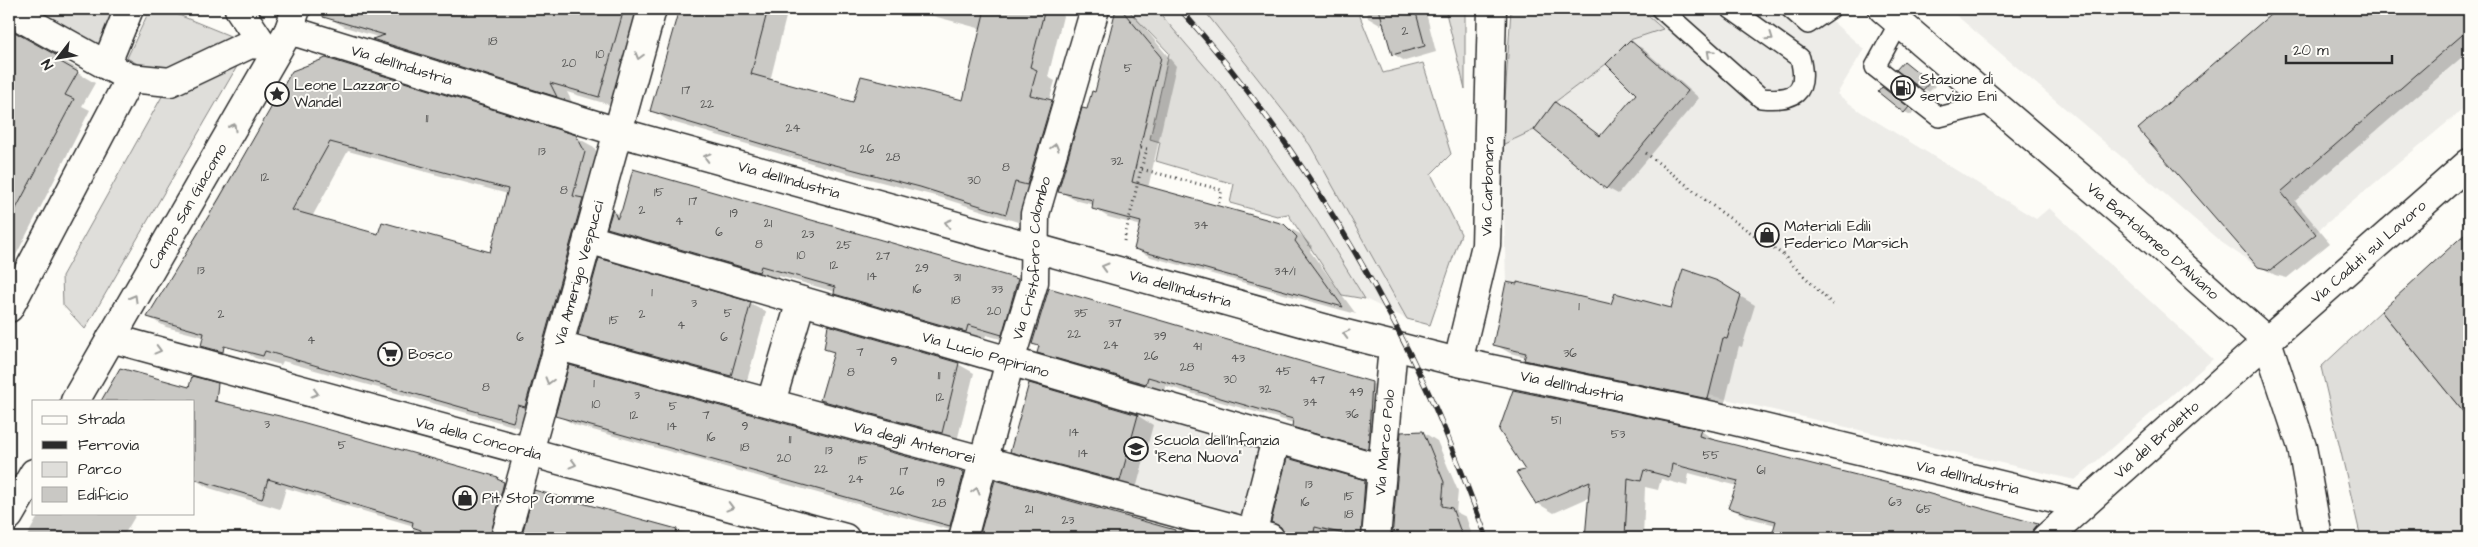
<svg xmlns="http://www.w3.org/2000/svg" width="2478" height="547" viewBox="0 0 2478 547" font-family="'Architects Daughter',sans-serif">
  <rect width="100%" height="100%" fill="#fdfcf7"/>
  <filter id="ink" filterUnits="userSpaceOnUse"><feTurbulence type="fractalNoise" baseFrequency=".02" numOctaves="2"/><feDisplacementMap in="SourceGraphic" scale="10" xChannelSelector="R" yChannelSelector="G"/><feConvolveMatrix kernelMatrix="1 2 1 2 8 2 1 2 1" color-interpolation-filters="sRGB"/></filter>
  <g filter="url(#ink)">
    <path fill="#edece8" d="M1156 9 1205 10 1310 145 1407 319 1365 299 1317 221 1226 91Z
      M1640 9H1818L1864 49 1837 94 1861 112 2036 219 2049 208 2213 359 2075 480 1493 345 1506 282 1502 145 1534 130 1555 102 1606 64 1630 40 1662 29Z
      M1949 9H2469V104L2271 270 2258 267 2221 242Z
      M1031 376 1265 440 1240 525 1008 459Z"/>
    <path fill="#dfdeda" stroke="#858482" d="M31 9H115L100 45Z
      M150 9H164L250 44 85 329 63 305 62 276 170 82 127 58Z
      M1127 9H1156L1226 91 1317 221 1365 299 1342 295 1288 214 1277 216 1230 203 1234 184 1156 161 1160 142 1150 139 1169 53Z
      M1203 9H1357L1383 73 1423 63 1451 154 1431 174 1461 234 1430 325 1407 319 1310 145Z
      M1445 9H1465V89Z
      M1511 9H1640L1663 29 1630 40 1606 64 1555 102 1534 130 1502 145Z
      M2381 311 2469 419V538H2361L2321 367Z"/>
    <path fill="#0003" fill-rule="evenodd" d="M329 9H644L617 107 567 92 574 106 392 49 375 40 381 38 345 27 327 17Z
      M680 9H788L770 81 854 103 964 101 982 29 907 9H1058L1064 12 1048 77 1055 81 1049 101 1069 112 1024 224 939 197 835 170 669 121 651 110Z
      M1117 9H1123L1133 14 1176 66 1148 188 1284 225 1300 234 1312 246 1310 251 1356 314 1151 257 1135 249 1142 226 1108 217 1093 208 1094 205 1075 200 1059 191 1088 110 1096 93Z
      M1366 9H1425L1436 52 1405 61 1393 54 1385 23 1380 25 1368 18Z
      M2279 9H2469V51L2295 201 2330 243 2287 278 2275 275 2259 266 2140 129Z
      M9 31 78 69 76 72 95 83 82 106 90 110 9 269Z
      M1630 42 1642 48 1699 98 1618 194 1607 188 1556 104 1604 140 1638 93Z
      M1904 62 1935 86 1929 92 1924 89Z
      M293 72 576 137 594 147 602 163 531 431 283 361 281 365 255 358 234 345 166 327 148 317ZM348 151 508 194 491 253 378 236 312 217Z
      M1888 92 1913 112 1911 115 1905 112Z
      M634 171 1018 280 1036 291 1020 344 986 335 984 342 853 304 836 292 779 276 777 282 627 238 609 228 613 211 621 215Z
      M2469 234V417L2383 312Z
      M1733 292 1755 305 1742 347 1739 346 1724 407 1540 368 1525 359 1526 357 1510 353 1494 344 1611 305 1672 309Z
      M750 304 766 312 746 384 594 343 579 334Z
      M1033 343 1371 383 1390 393 1386 458 1311 436 1293 426 1294 423 1166 386 1164 394 1056 363 1039 352 1040 347Z
      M825 348 958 364 974 373 957 441 837 409 822 400 835 354Z
      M570 366 964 473 982 483 968 535 575 425 557 415Z
      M218 403 497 478 515 489 511 538H411L414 526 286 488 280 509 209 488 194 479V471Z
      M1138 416 1153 425 1136 489 1027 460 1012 451Z
      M1700 430 1717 442 2023 521 2039 531 2030 538H1773L1776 525 1746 517 1729 507 1738 486 1689 473 1687 486 1661 479 1658 490 1645 487 1643 538H1586L1590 497 1554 513 1537 503Z
      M1423 432 1437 441 1458 491 1456 512 1466 517 1473 538H1393L1402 434Z
      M1288 459 1365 482 1382 491 1378 538H1286Z
      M995 482 1200 538H990L982 534Z
      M535 492 706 538H522Z
      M40 513H137L124 535 109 532 108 538H26Z"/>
    <path fill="#c9c8c4" stroke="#2b2b2b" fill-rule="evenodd" d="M324 9H624L599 97 550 83 557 97 372 39 385 35 323 17Z
      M679 9H768L751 74 853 102 861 76 963 100 985 9H1045L1030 67 1037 70 1030 95 1052 100 1027 185 1015 182 1006 214 920 187 816 160 650 111Z
      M1116 9H1121L1161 57 1132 182 1284 224 1297 237 1295 241 1343 307 1134 249 1141 222 1092 209 1093 200 1058 192 1082 108 1087 109 1092 91 1095 92Z
      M1379 9H1415L1425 46 1392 55Z
      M2277 9H2469V29L2281 192 2316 234 2271 270 2258 267 2138 129Z
      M9 29 61 58 59 61 78 72 65 95 74 99 9 222Z
      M1630 40 1688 91 1606 189 1534 130 1555 102 1600 136 1636 94 1606 64Z
      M326 58 576 135 585 152 573 196 583 198 525 407 518 405 513 422 265 351 263 356 224 346 223 352 201 346 204 333 147 317 219 199 292 71ZM330 142 508 189 490 252 382 222 378 234 292 210Z
      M1904 61 1930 82 1923 90 1896 70Z
      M1882 87 1909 107 1904 113 1878 92Z
      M633 169 1018 279 1002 335 968 325 966 332 834 294 835 287 761 266 759 272 607 228 613 209 617 219 622 209Z
      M2469 230V419L2381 311Z
      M599 258 751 302 731 376 578 335Z
      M1683 269 1718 281 1741 295 1727 339 1723 338 1708 399 1524 360 1526 353 1493 345 1506 282 1517 284V282L1611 304 1615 293 1671 308Z
      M1049 288 1372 382 1368 449 1292 427 1293 419 1148 377 1146 384 1037 353 1039 346 1032 344Z
      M828 325 959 363 942 433 820 400 834 352 824 349Z
      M569 365 964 472 950 526 555 416Z
      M120 368 189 387 192 376 218 383 216 401H214L284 417 498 477 497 479 504 482 490 538H419L421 530 412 527 413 522 268 479 262 499 194 479V401H101Z
      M1029 383 1138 415 1120 481 1010 452Z
      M1513 390 1701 429 1699 436 1905 487 2038 524 2031 533V538H1771L1776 521 1728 508 1738 481 1672 464 1670 477 1644 470 1641 481 1628 478 1625 538H1585L1590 481 1536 504 1516 472 1525 470 1499 430Z
      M1423 431 1444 482 1442 506 1452 508 1463 538H1392L1401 432Z
      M1287 458 1365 480 1361 538 1315 527 1313 538H1285L1281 527 1271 522Z
      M995 480 1175 530 1174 538H995L980 534Z
      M534 490 677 529 675 538H521Z"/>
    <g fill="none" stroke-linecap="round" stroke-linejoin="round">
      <g stroke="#2b2b2b" stroke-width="22">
        <path id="lane" d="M1661 9 1761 98C1794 101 1809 94 1800 58L1731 9
          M1791 9 1808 24 1830 9
          M1899 23 1875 67 1939 117 1993 103"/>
      </g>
      <g stroke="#2b2b2b" stroke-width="31">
        <g id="street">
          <path d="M239 9 263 45"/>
          <path d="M9 11 106 65"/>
          <path id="s1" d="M289 30 618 132 1334 331 1458 362 1718 417 2083 505"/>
          <path d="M130 78 170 82 250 44 263 45"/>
          <path id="s2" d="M588 239 1382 469"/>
          <path d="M9 308 130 78 106 65 129 9"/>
          <path id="s3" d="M111 338 845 538"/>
          <path id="s4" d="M559 346 1270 538"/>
          <path id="s5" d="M1458 362 1486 245 1492 9"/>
          <path id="s6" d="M75 401 289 30 296 9"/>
          <path d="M771 402 801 301"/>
          <path d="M9 516 34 473"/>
          <path d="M1252 534 1276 439"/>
          <path id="s7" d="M505 538 652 9"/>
          <path id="s8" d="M963 538 1010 361 1034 282 1035 214 1095 9"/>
          <path id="s9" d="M1376 538 1393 346"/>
          <path id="s10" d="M2046 538 2267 341"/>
        </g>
      </g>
      <g stroke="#2b2b2b" stroke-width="31">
        <g id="secondary">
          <path id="s11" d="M2267 341 2469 163"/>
        </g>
      </g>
      <g stroke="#2b2b2b" stroke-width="31">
        <g id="primary">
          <path id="s12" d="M1883 9 2151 238 2267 341 2302 447 2318 538"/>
        </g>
      </g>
      <path stroke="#2b2b2b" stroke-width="3" stroke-dasharray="1 4" stroke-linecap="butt" d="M1141 148 1147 149 1141 169
        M1646 153 1718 210 1782 254 1833 305
        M1124 241 1141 169 1222 190 1218 206"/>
      <use href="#lane" stroke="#fdfcf7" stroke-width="19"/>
      <use href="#street" stroke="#fdfcf7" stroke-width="28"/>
      <use href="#secondary" stroke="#fdfcf7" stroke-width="28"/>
      <use href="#primary" stroke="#fdfcf7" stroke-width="28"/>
      <g stroke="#2b2b2b" stroke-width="5.5">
        <path id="rail" d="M1180 9C1278 118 1368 261 1429 394 1451 441 1468 490 1487 538"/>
      </g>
      <use href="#rail" stroke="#fdfcf7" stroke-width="4" stroke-dasharray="11" stroke-linecap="butt"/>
    </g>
    <defs><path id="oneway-chevron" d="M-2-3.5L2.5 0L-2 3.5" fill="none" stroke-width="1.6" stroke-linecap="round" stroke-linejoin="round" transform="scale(1.25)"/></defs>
    <g stroke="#9e9e9b">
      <use href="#oneway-chevron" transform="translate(1770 37) rotate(35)"/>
      <use href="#oneway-chevron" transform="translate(1710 53) rotate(-138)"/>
      <use href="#oneway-chevron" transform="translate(639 56) rotate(106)"/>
      <use href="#oneway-chevron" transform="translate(233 127) rotate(-60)"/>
      <use href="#oneway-chevron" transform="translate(1055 147) rotate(-74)"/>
      <use href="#oneway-chevron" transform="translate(707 157) rotate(-165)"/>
      <use href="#oneway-chevron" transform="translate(948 223) rotate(-165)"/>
      <use href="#oneway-chevron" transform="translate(1105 267) rotate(-164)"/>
      <use href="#oneway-chevron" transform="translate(134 298) rotate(-60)"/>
      <use href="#oneway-chevron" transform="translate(1346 334) rotate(-165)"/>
      <use href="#oneway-chevron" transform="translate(158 350) rotate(15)"/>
      <use href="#oneway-chevron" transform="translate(549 381) rotate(106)"/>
      <use href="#oneway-chevron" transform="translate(315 393) rotate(15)"/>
      <use href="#oneway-chevron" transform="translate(573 464) rotate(15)"/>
      <use href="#oneway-chevron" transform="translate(976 491) rotate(-75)"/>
      <use href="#oneway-chevron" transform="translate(730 507) rotate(15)"/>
    </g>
  </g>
  <defs>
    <g id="fuel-ring" transform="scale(1.25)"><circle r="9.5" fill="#fdfcf7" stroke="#2b2b2b" stroke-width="1.5"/><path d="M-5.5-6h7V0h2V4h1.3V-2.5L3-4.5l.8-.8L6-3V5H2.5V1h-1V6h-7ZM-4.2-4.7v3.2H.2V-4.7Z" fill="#2b2b2b"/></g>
    <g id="sight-ring" transform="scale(1.25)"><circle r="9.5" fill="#fdfcf7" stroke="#2b2b2b" stroke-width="1.5"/><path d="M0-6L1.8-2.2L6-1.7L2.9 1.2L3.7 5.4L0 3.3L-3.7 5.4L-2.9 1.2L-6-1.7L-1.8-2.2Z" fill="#2b2b2b"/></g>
    <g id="shop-ring" transform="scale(1.25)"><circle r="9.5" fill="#fdfcf7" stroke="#2b2b2b" stroke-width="1.5"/><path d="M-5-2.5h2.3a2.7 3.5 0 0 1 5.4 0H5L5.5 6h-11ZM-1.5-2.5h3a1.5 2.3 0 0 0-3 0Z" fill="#2b2b2b"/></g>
    <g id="supermarket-ring" transform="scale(1.25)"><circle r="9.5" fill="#fdfcf7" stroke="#2b2b2b" stroke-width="1.5"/><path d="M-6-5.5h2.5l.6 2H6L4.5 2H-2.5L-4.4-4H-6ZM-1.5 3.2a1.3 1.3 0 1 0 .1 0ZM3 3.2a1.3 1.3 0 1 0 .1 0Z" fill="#2b2b2b"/></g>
    <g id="school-ring" transform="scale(1.25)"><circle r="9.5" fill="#fdfcf7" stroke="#2b2b2b" stroke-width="1.5"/><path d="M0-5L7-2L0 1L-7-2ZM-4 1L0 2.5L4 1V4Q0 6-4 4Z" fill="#2b2b2b"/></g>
  </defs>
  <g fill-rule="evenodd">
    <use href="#fuel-ring" x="1903" y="88"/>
    <use href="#sight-ring" x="277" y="94"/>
    <use href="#shop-ring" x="1767" y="235"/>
    <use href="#supermarket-ring" x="390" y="354"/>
    <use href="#school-ring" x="1136" y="449"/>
    <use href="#shop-ring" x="465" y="498"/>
  </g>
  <g text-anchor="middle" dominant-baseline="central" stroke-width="4" stroke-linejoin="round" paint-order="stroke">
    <g font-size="12" fill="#525251">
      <text x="1405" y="31">2</text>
      <text x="493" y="41">18</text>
      <text x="600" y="54">10</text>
      <text x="569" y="63">20</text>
      <text x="1128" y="68">5</text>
      <text x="686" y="90">17</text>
      <text x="707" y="104">22</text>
      <text x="427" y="118">11</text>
      <text x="793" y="128">24</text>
      <text x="867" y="149">26</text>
      <text x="542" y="151">13</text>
      <text x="893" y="157">28</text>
      <text x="1117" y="161">32</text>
      <text x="1006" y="167">8</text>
      <text x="265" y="177">12</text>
      <text x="974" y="180">30</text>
      <text x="564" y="190">8</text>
      <text x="659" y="192">15</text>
      <text x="693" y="201">17</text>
      <text x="642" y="210">2</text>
      <text x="734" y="213">19</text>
      <text x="679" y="221">4</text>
      <text x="768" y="223">21</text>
      <text x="1201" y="225">34</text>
      <text x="719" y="232">6</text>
      <text x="808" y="234">23</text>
      <text x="759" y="244">8</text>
      <text x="844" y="245">25</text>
      <text x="801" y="255">10</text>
      <text x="883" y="256">27</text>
      <text x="834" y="265">12</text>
      <text x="922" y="268">29</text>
      <text x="201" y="270">13</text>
      <text x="1285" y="271">34/1</text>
      <text x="872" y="276">14</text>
      <text x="957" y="277">31</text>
      <text x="917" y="289">16</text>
      <text x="997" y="289">33</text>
      <text x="652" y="292">1</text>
      <text x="956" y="300">18</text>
      <text x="694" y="303">3</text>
      <text x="1579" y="306">1</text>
      <text x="994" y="311">20</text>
      <text x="728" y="313">5</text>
      <text x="1081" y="313">35</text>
      <text x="221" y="314">2</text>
      <text x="642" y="314">2</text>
      <text x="614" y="320">15</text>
      <text x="1115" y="323">37</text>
      <text x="681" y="325">4</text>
      <text x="1074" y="334">22</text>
      <text x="1160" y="336">39</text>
      <text x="520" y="337">6</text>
      <text x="724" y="337">6</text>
      <text x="311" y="340">4</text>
      <text x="1111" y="345">24</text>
      <text x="1197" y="346">41</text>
      <text x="860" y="352">7</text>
      <text x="1570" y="353">36</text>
      <text x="1151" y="356">26</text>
      <text x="1238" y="358">43</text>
      <text x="894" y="361">9</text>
      <text x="1187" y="367">28</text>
      <text x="1283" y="371">45</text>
      <text x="851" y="372">8</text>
      <text x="939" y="375">11</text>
      <text x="1230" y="379">30</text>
      <text x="1317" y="380">47</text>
      <text x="594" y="383">1</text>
      <text x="486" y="387">8</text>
      <text x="1265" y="389">32</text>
      <text x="1356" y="392">49</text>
      <text x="637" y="395">3</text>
      <text x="940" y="397">12</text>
      <text x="1310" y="402">34</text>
      <text x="596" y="404">10</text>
      <text x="673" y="406">5</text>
      <text x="1352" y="414">36</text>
      <text x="634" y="415">12</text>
      <text x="706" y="415">7</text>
      <text x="1556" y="420">51</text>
      <text x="267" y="424">3</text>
      <text x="672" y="426">14</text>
      <text x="745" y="426">9</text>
      <text x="1074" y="432">14</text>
      <text x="1618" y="434">53</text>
      <text x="711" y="437">16</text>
      <text x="790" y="439">11</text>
      <text x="342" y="445">5</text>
      <text x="745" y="447">18</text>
      <text x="829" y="450">13</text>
      <text x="1083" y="453">14</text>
      <text x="1711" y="455">55</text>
      <text x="784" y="458">20</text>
      <text x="863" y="460">15</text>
      <text x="821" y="469">22</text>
      <text x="1761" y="470">61</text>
      <text x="904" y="471">17</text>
      <text x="856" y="479">24</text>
      <text x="941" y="482">19</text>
      <text x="1309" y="484">13</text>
      <text x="897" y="491">26</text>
      <text x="1349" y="496">15</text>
      <text x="1305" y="502">16</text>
      <text x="1895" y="502">63</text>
      <text x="939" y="503">28</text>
      <text x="1029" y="509">21</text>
      <text x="1924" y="509">65</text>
      <text x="1349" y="514">18</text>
      <text x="1068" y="520">23</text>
    </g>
    <g font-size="15" fill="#2b2b2b" stroke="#fdfcf7">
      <text stroke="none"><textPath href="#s1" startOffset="118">Via dell'Industria</textPath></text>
      <text stroke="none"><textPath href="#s1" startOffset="522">Via dell'Industria</textPath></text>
      <text stroke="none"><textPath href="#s5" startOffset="179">Via Carbonara</textPath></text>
      <text stroke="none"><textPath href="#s6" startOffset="225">Campo San Giacomo</textPath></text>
      <text stroke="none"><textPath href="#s12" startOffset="356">Via Bartolomeo D'Alviano</textPath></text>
      <text stroke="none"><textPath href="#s11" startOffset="135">Via Caduti sul Lavoro</textPath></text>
      <text stroke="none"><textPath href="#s8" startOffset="289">Via Cristoforo Colombo</textPath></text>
      <text stroke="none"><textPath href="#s7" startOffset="275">Via Amerigo Vespucci</textPath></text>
      <text stroke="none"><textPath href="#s1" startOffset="928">Via dell'Industria</textPath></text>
      <text stroke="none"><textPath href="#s2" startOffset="414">Via Lucio Papiriano</textPath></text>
      <text stroke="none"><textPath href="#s1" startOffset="1332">Via dell'Industria</textPath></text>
      <text stroke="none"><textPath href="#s3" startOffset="381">Via della Concordia</textPath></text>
      <text stroke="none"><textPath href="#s10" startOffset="148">Via del Broletto</textPath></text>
      <text stroke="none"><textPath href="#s4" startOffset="368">Via degli Antenorei</textPath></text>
      <text stroke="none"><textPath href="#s9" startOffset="96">Via Marco Polo</textPath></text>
      <text stroke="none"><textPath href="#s1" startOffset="1738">Via dell'Industria</textPath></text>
    </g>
    <g font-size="15" fill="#2b2b2b" stroke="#fdfcf7" text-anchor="start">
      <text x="1920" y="79">Stazione di<tspan x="1920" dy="17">servizio Eni</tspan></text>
      <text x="294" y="85">Leone Lazzaro<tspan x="294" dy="17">Wandel</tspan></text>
      <text x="1784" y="226">Materiali Edili<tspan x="1784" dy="17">Federico Marsich</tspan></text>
      <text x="408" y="354">Bosco</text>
      <text x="1154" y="440">Scuola dell'Infanzia<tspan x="1154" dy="17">"Rena Nuova"</tspan></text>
      <text x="482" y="498">Pit Stop Gomme</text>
    </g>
  </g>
  <rect width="2478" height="547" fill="none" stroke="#fdfcf7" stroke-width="30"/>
  <rect x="15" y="15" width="2448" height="517" fill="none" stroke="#2b2b2b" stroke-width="2" filter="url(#ink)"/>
  <rect x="32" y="400" width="162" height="115" fill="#fdfcf7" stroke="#a9a8a5"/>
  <rect x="42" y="416" width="25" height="8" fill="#fdfcf7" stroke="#a9a8a5"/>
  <text x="78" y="424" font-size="15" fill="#2b2b2b">Strada</text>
  <rect x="42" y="441" width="25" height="8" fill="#2b2b2b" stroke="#a9a8a5"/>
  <text x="78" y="450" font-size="15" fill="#2b2b2b">Ferrovia</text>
  <rect x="42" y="462" width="25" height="15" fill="#dfdeda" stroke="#a9a8a5"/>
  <text x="78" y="474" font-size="15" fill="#2b2b2b">Parco</text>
  <rect x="42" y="487" width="25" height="15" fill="#c9c8c4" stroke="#a9a8a5"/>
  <text x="78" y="500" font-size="15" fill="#2b2b2b">Edificio</text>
  <g transform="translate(58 58) rotate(239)" stroke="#fdfcf7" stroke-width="4" paint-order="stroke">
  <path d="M0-4L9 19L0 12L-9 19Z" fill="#2b2b2b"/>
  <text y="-8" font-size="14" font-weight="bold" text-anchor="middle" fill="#2b2b2b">N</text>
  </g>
  <path d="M2286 55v8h106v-8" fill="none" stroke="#2b2b2b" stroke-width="2.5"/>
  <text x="2293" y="55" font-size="15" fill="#2b2b2b" stroke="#fdfcf7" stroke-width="4" paint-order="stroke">20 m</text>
</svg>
